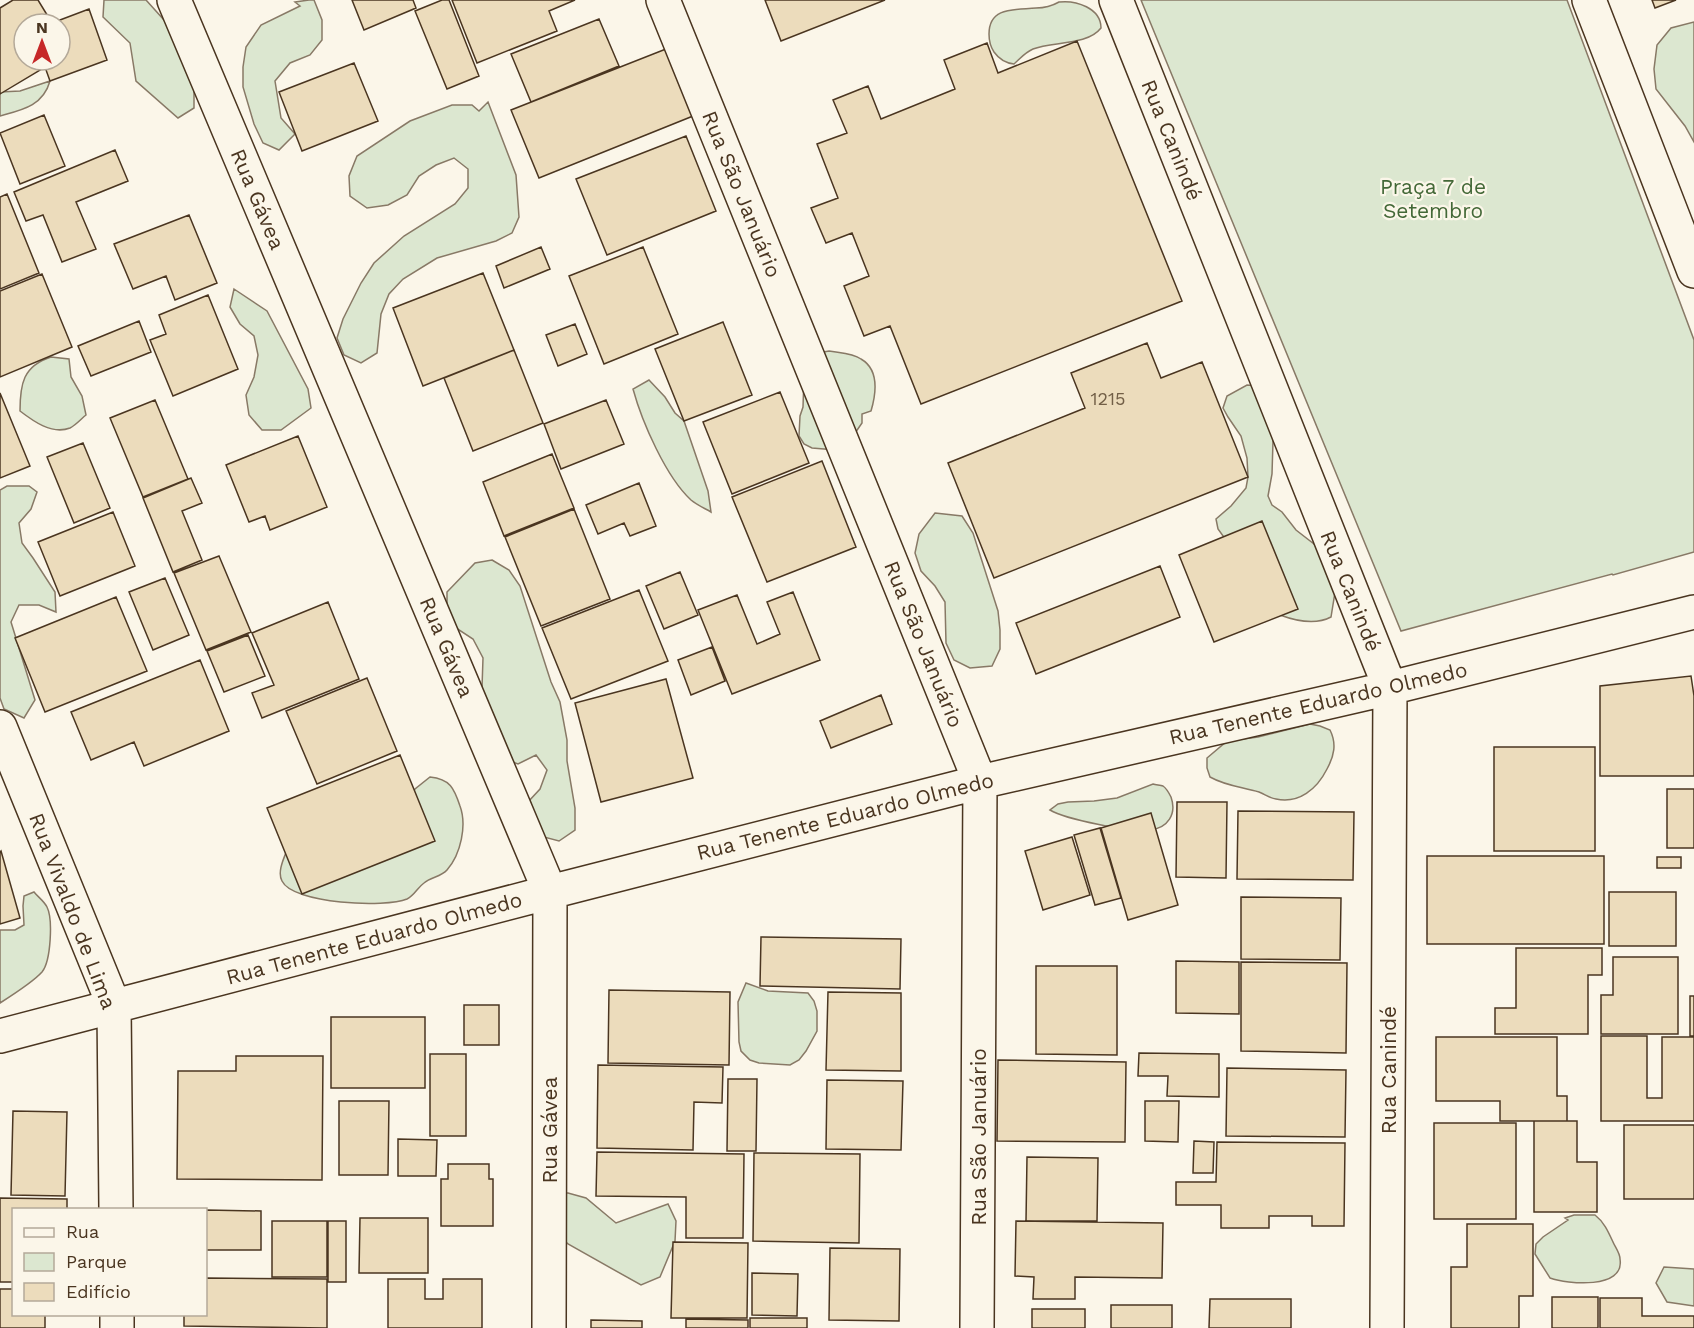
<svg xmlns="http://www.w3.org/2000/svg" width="1694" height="1328" viewBox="0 0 1694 1328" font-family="'Work Sans',sans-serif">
  <rect width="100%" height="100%" fill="#fbf6e9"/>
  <path fill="#dce7d0" stroke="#887966" stroke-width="1.5" d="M104 0H146L173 30 194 85V108L178 118 136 81 130 43 103 17Z
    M309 0H314L322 20V40L310 55 290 63 275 81 281 118 295 134 279 150 263 143 254 124 243 87V67L246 47 261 25 300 6 295 2Z
    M1141 0H1567L1694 340V552L1613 575 1612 574 1401 631Z
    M1059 2C1076 0 1101 8 1101 28 1087 46 1052 41 1033 49 1024 53 1020 59 1014 64 1005 63 999 59 994 52 990 46 989 41 989 34 989 6 1016 10 1036 8 1044 8 1052 6 1059 2Z
    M1694 22V142L1685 126 1656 89 1654 69 1657 45 1671 28Z
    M50 81C43 106 22 110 0 116V92L20 91Z
    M488 102 516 175 519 217 512 233 496 241 437 258 403 279 389 294 381 314 377 353 361 363 344 355 337 338 343 319 361 283 374 263 404 236 455 204 468 188V169L454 158 436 165 419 176 407 195 388 205 367 208 350 196 349 176 357 156 410 121 452 105H472L479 111Z
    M234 289 267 311 308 389 311 408 281 430H262L249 415 246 395 254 377 258 355 254 336 240 324 230 307Z
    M829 351C839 353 852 353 861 359 880 370 876 394 871 411L862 414V423L851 439 836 450 812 448 804 444 799 436 800 416 803 407 804 378 818 353Z
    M51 357 69 359 71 377 82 396 86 415C82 418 76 425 70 428 52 435 33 421 20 411 20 384 23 366 51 357Z
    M649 380 665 397 675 413 684 421 708 491 711 512C704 508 697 505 691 500 666 477 642 422 633 389Z
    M1247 385 1257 386 1277 419 1273 441 1272 474 1268 496 1272 505 1282 512 1296 530 1314 544 1330 563 1336 586 1331 617C1316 625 1296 621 1280 615L1218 529 1216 519 1231 506 1246 488 1248 477 1247 458 1241 436 1228 417 1223 408 1227 396Z
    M7 486H29L37 492 31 509 19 523 22 543 33 558 55 592 56 612 39 605H19L11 622 35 700 24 718 4 709 0 698V490Z
    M935 513 962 516 973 533 998 611 1000 630V649L992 666 970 668 954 660 946 643 945 602 935 586 921 571 915 553 919 534Z
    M492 560 509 570 520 586 551 682 560 702 567 740V761L575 808V830L559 841 540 836 528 802 540 789 547 770 536 755 518 764 499 757 481 718 483 658 473 639 456 628 447 612V592L475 563Z
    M1310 724 1320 726 1330 730C1337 744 1334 756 1327 769 1317 789 1299 804 1276 799 1269 798 1265 794 1259 792 1242 787 1226 786 1210 777L1207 768V758L1226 742 1235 738 1236 740 1258 737Z
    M430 777C450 779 454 788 460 806 467 825 461 854 447 870 441 877 431 877 424 883 417 888 415 895 407 899 386 908 293 904 282 881 277 872 284 858 287 850L410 799 415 789Z
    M1153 784C1156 785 1160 785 1163 786 1166 788 1169 793 1171 797 1177 814 1168 828 1150 830 1132 833 1065 819 1050 810L1058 804 1068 802 1094 801 1117 798Z
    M34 892C38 897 44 901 47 907 53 919 51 961 42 972 34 981 11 996 0 1003V930H15L24 925 23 906 24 896Z
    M746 983 768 991 808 993 814 1001 817 1011V1031L806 1051 799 1060 790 1065 759 1063 750 1060 741 1051 739 1042 738 1002Z
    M551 1193H568L586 1198 616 1223 668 1204 676 1221 675 1241 660 1277 641 1285 568 1244 554 1230Z
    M1574 1215H1595C1604 1222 1608 1231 1613 1242 1615 1247 1620 1253 1620 1259 1625 1290 1567 1284 1550 1278L1535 1254 1536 1244 1543 1237 1568 1220 1565 1218Z
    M1664 1267 1694 1269V1306L1667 1302 1656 1283Z"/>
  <path fill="#ecdcbc" stroke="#4a3520" stroke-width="1.5" fill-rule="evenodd" d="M13 0H38L52 23 89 9 107 60 50 81 45 67 0 94V8ZM24 24H60V60H24Z
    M352 0H413L416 8 364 30Z
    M442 0H449L479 76 447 89 415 11Z
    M452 0H575L549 11 557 31 477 63Z
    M765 0H885L781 41Z
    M1652 0H1676L1655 8Z
    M599 19 619 66 531 102 511 54Z
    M1077 41 1182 301 921 404 890 326 864 336 844 286 869 276 852 233 826 243 811 208 838 198 817 144 847 133 833 100 868 86 881 119 955 89 944 60 987 43 998 73Z
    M671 47 698 114 539 178 511 110Z
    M354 63 378 121 302 151 279 92Z
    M44 115 65 166 20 184 0 133Z
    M686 136 716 211 607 255 576 179Z
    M115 150 128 181 76 202 96 249 62 262 43 215 26 221 14 192Z
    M7 194 39 273 0 289V197Z
    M189 215 217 283 175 300 166 276 133 289 114 244Z
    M541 247 550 269 504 288 496 266Z
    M643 247 678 334 604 364 569 276Z
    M483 273 514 350 423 386 393 308Z
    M42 274 72 347 0 377V291Z
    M208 295 238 369 173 396 150 340 166 334 159 315Z
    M139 321 151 352 91 376 78 346Z
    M723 322 752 395 684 421 655 349Z
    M575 324 587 354 558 366 546 335Z
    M1147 343 1161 378 1202 362 1248 477 994 578 948 463 1085 408 1071 373Z
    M514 350 543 423 473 451 444 378Z
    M780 392 809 463 732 494 703 422Z
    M0 393 30 466 0 478Z
    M155 400 188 479 143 497 110 418Z
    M606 400 624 444 561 469 544 424Z
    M298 436 327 507 270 530 265 516 249 522 226 465Z
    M83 443 110 508 74 523 47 457Z
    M552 454 574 508 504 536 483 482Z
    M822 461 856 547 767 582 732 497Z
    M191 478 202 503 182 511 202 560 173 572 143 498Z
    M639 483 656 526 630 536 624 523 598 534 586 505Z
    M574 509 610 599 541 626 505 537Z
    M113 512 135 566 60 596 38 542Z
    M1262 521 1298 609 1214 642 1179 555Z
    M219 556 251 632 206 650 174 573Z
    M1160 566 1180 617 1036 674 1016 623Z
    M680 572 698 615 664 629 646 586Z
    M165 578 189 635 153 650 129 592Z
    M639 590 668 661 571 699 542 628Z
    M793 592 820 660 732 694 698 610 737 595 757 644 780 634 767 602Z
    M116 597 147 671 45 712 15 638Z
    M328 602 359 679 262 718 252 693 274 685 252 633Z
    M248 635 265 676 224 692 207 651Z
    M712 647 725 681 691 695 678 660Z
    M200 660 229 731 144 766 134 742 91 760 71 712Z
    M1691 676 1694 696V776H1600V686Z
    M367 678 397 751 317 784 286 711Z
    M666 679 693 778 601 802 575 703Z
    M881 695 892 724 831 748 820 721Z
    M1494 747H1595V851H1494Z
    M400 755 435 841 302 894 267 808Z
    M1667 789H1694V848H1667Z
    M1177 802H1227L1226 878 1176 877Z
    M1238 811 1354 812 1353 880 1237 879Z
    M1151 813 1178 905 1128 920 1101 828Z
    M1100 828 1121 898 1095 905 1074 835Z
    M1072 837 1090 895 1043 910 1025 851Z
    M1 851 20 918 0 924V852Z
    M1427 856H1604V944H1427Z
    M1657 857H1681V868H1657Z
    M1609 892H1676V946H1609Z
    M1241 897 1341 898 1340 960 1241 959Z
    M761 937 901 939 900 989 760 986Z
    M1516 948H1602V975H1588V1034H1495V1008H1516Z
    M1613 957H1678V1034H1601V995H1613Z
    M1176 961 1239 962V1014L1176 1013Z
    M1241 962 1347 963 1346 1053 1241 1051Z
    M1036 966H1117V1055L1036 1054Z
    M609 990 730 992 729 1065 608 1063Z
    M828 992 901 993V1071L826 1070Z
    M1690 996H1694V1036H1690Z
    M464 1005H499V1045H464Z
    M331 1017H425V1088H331Z
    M1601 1036H1647V1098H1662V1037H1694V1121H1601Z
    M1436 1037H1557V1096H1567V1121H1500V1101H1436Z
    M1139 1053 1219 1054V1097L1167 1096 1168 1076H1138Z
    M430 1054H466V1136H430Z
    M236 1056H323L322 1180 177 1179 178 1071H236Z
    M998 1060 1126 1062 1125 1142 997 1141Z
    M598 1065 723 1067 722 1103 694 1102 693 1150 597 1148Z
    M1227 1068 1346 1070 1345 1137 1226 1136Z
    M728 1079H757L756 1151H727Z
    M827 1080 903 1081 901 1150 826 1149Z
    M339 1101H389L388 1175H339Z
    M1145 1101H1179L1178 1142 1145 1141Z
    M13 1111 67 1112 65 1196 11 1195Z
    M1534 1121H1577V1162H1597V1212H1534Z
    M1434 1123H1516V1219H1434Z
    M1624 1125H1694V1199H1624Z
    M398 1139 437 1140 436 1176H398Z
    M1194 1141 1214 1142 1213 1173H1193Z
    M1217 1142 1345 1143 1344 1226H1312V1216H1269V1228H1221V1205H1176V1182H1216Z
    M597 1152 744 1154 743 1238H686V1197L596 1196Z
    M754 1153 860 1154 859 1243 753 1241Z
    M1027 1157 1098 1158 1097 1221H1026Z
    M448 1164H489V1179H493V1226H441V1179H448Z
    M0 1198 67 1199V1210H14V1282H0Z
    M206 1210 261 1211V1250H206Z
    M360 1218H428V1273H359Z
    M272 1221H327V1277H272Z
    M328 1221H346V1282H328Z
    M1016 1221 1163 1223 1162 1278 1075 1277V1299H1033L1034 1277 1015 1276Z
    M1467 1224H1533V1296H1519V1328H1451V1267H1467Z
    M673 1242 748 1243 747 1318H671Z
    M830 1248 900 1249 899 1321 829 1320Z
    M752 1273 798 1274 797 1316 752 1315Z
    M206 1278 327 1279V1328L184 1326V1314H206Z
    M388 1279H425V1299H443V1279H482V1328H388Z
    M0 1289H14V1314H45V1328H0Z
    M1552 1297H1598V1328H1552Z
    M1600 1298H1642V1316H1694V1328H1600Z
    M1210 1299H1291V1328H1209Z
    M1111 1305H1172V1328H1111Z
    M1032 1309H1085V1328H1032Z
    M750 1318H807V1328H750Z
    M686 1319 748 1320V1328H686Z
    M591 1320 642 1321V1328H591Z"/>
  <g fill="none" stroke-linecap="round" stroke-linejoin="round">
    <g stroke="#4a3520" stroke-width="36">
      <path id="minor" d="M174 0 550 892 549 1328
        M663 0 980 782 977 1328
        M1116 0 1390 688 1387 1328
        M1589 0 1694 271
        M0 727 114 1006 116 1210
        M0 1036 550 892 980 782 1390 688 1694 612
        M117 1314V1328"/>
    </g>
    <use href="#minor" stroke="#fbf6e9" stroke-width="33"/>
  </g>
  <g text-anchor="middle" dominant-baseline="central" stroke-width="4.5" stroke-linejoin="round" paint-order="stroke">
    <g font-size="18" fill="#725f47">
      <text x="1108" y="398">1215</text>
    </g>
    <g font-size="21" fill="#4a3520" stroke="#fbf6e9">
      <text transform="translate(1172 140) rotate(68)">Rua Canindé</text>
      <text transform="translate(742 194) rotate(68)">Rua São Januário</text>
      <text transform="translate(258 199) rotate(67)">Rua Gávea</text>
      <text transform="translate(1351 591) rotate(68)">Rua Canindé</text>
      <text transform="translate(924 644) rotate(68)">Rua São Januário</text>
      <text transform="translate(447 647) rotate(67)">Rua Gávea</text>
      <text transform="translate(1318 703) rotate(-13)">Rua Tenente Eduardo Olmedo</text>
      <text transform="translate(845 816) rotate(-14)">Rua Tenente Eduardo Olmedo</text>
      <text transform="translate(73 911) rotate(69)">Rua Vivaldo de Lima</text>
      <text transform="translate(374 938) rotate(-15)">Rua Tenente Eduardo Olmedo</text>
      <text transform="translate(1388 1070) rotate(-90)">Rua Canindé</text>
      <text transform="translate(549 1130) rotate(-90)">Rua Gávea</text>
      <text transform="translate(978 1137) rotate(-90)">Rua São Januário</text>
    </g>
    <g font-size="21" fill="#436837" stroke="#fbf6e9">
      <text x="1433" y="186">Praça 7 de<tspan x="1433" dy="24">Setembro</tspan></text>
    </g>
  </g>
  <rect x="12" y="1208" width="195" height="108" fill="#fbf6e9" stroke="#b4a999" stroke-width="1.5"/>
  <rect x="24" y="1228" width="30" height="9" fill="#fbf6e9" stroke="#b4a999" stroke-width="1.5"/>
  <text x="66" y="1238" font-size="18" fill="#4a3520">Rua</text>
  <rect x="24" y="1253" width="30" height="18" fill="#dce7d0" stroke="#b4a999" stroke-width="1.5"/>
  <text x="66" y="1268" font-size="18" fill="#4a3520">Parque</text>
  <rect x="24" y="1283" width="30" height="18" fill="#ecdcbc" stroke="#b4a999" stroke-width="1.5"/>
  <text x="66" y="1298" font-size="18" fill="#4a3520">Edifício</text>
  <g transform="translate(42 42)"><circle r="28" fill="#fbf6e9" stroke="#b4a999" stroke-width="1.5"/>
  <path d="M0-4.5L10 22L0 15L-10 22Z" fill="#c62828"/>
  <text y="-9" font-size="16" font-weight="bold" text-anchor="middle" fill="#4a3520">N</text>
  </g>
</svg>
